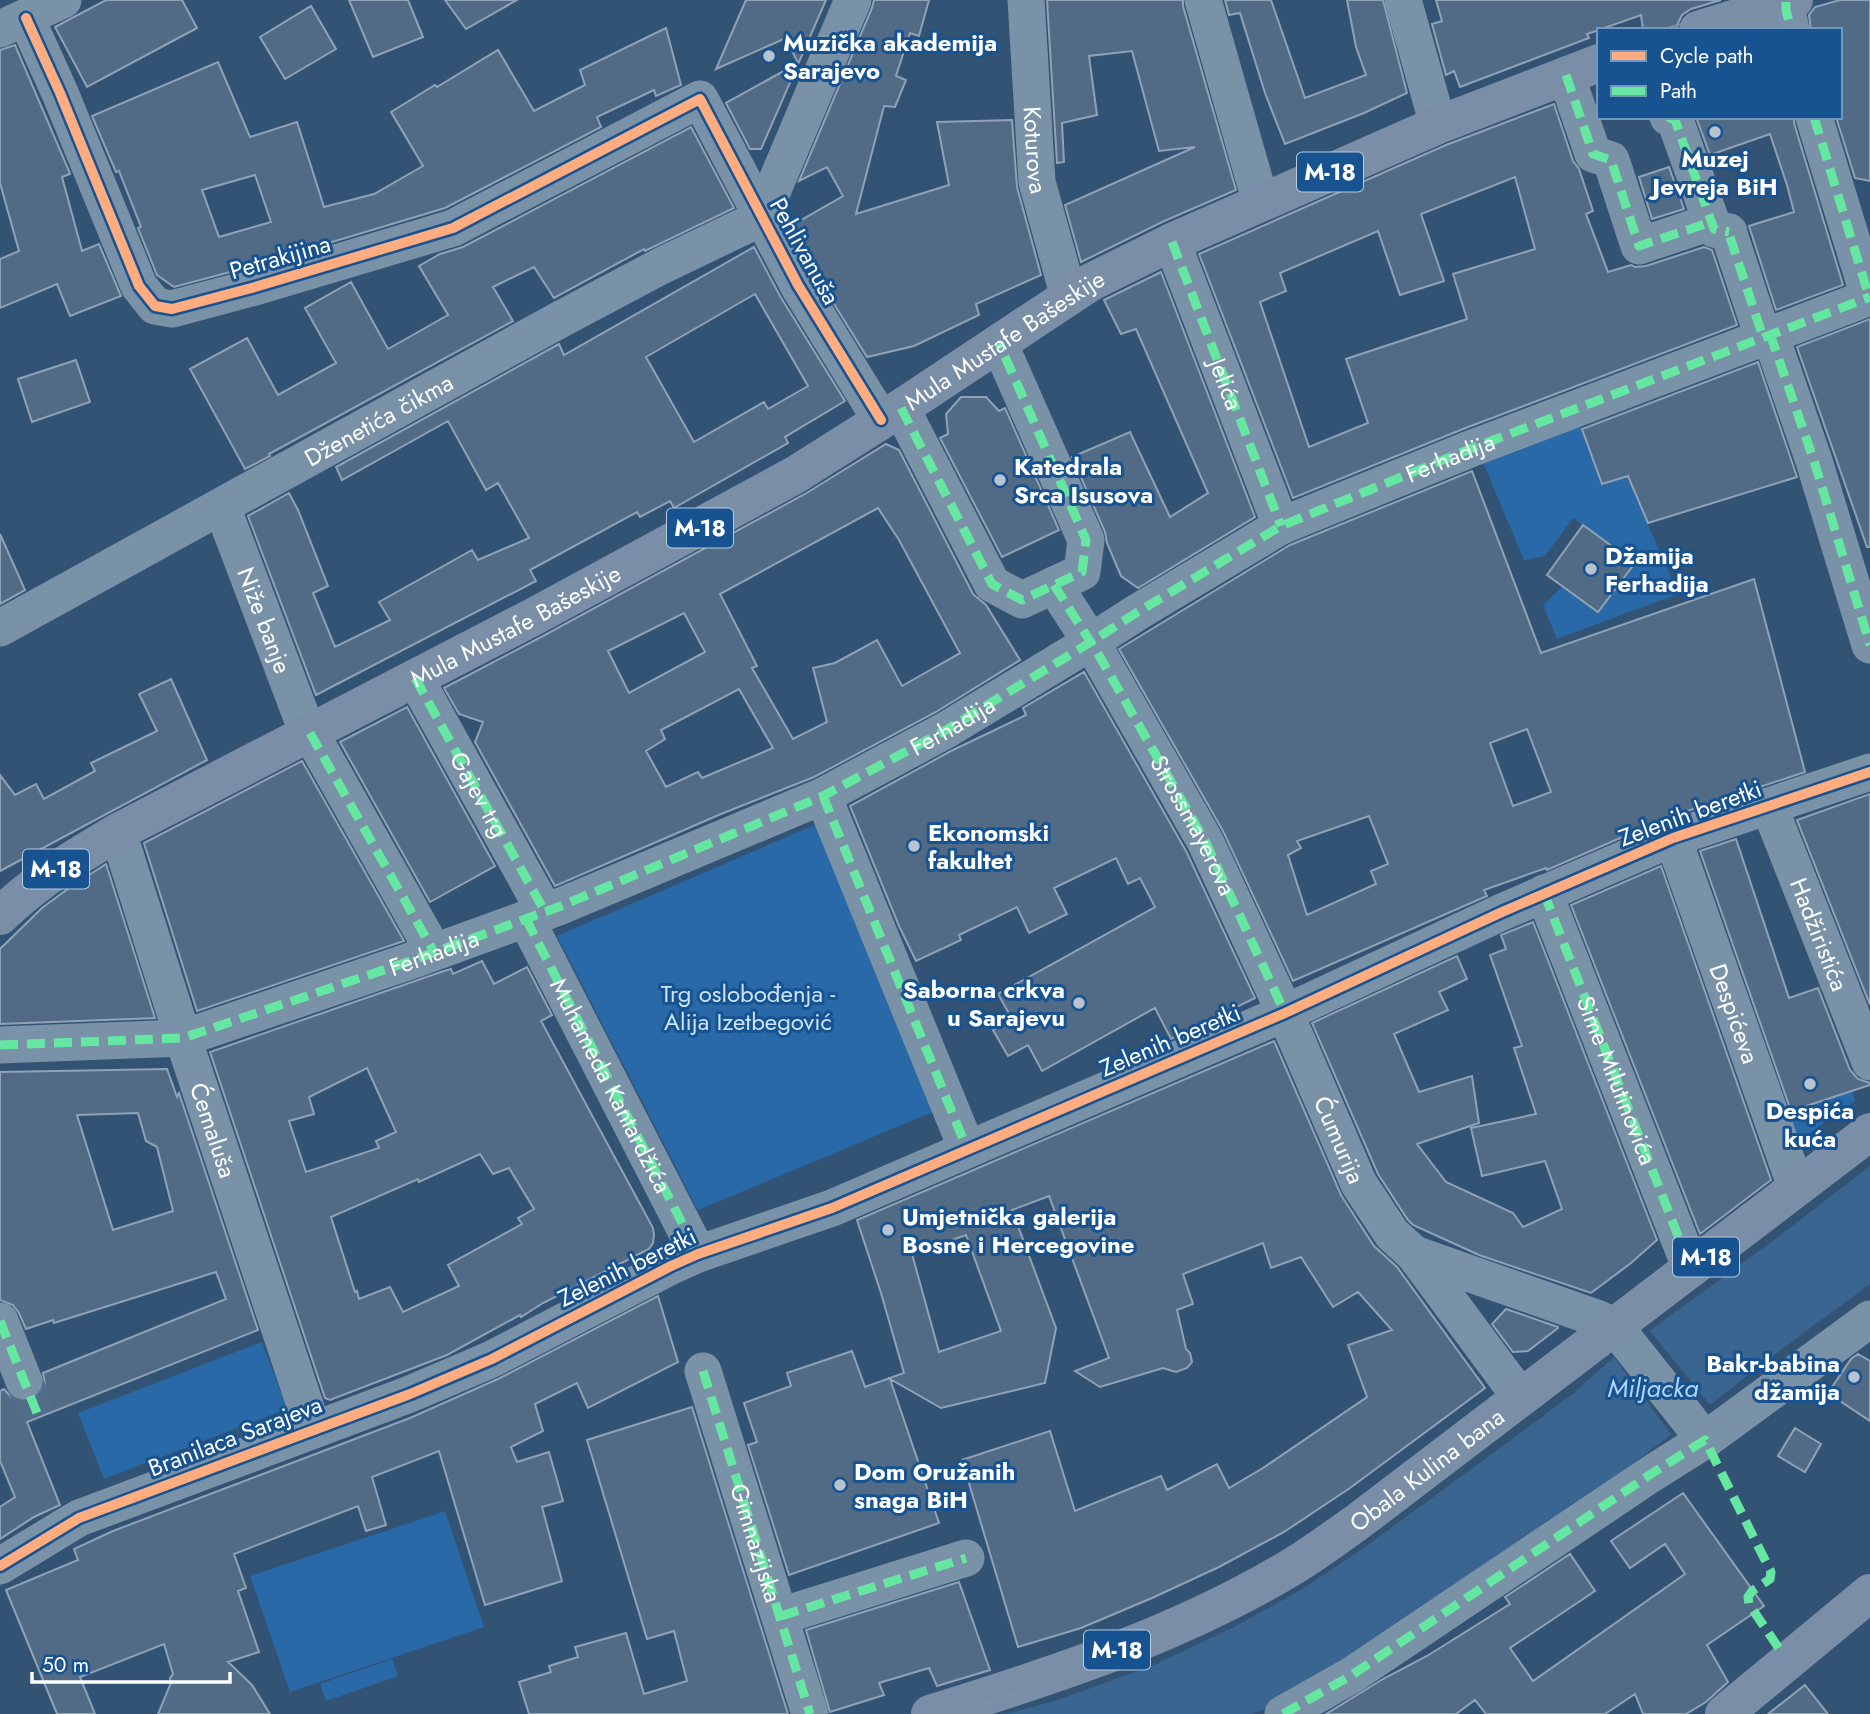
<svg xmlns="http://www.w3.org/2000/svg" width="1870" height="1714" viewBox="0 0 1870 1714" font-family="Jost,sans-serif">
  <rect width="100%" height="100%" fill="#335375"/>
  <path fill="#2a69a7" d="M1575 422 1581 427 1602 484 1627 476 1678 594 1557 639 1543 605 1563 586 1598 612 1634 563 1573 518 1545 556 1524 560 1482 460Z
    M819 823 940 1109 698 1210 557 936Z
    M1852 1091 1855 1101 1792 1146 1781 1114Z
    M262 1342 287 1409 104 1479 78 1413Z
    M445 1511 484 1627 290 1692 250 1576Z
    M392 1659 398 1676 326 1701 320 1684Z"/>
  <path fill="#3b6591" d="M1870 1166V1284L1794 1340 1604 1486 1374 1641 1268 1707 1252 1714H1007L1058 1700 1154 1665 1232 1628 1299 1591 1361 1550 1515 1437 1575 1392 1614 1357 1778 1237Z"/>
  <path fill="#335375" d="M1650 1331 1710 1405 1671 1434 1614 1357Z"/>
  <path fill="#516b86" stroke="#8fa2b6" stroke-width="2" fill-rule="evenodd" d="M106 0H182L197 28 87 87 55 27Z
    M349 0H408L423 37 373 57Z
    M445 0H517L466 29Z
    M746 0H826L761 149H750L726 103 798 63 786 38 716 69Z
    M874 0H929L919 36 910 33 896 76 906 80 895 107 884 106 856 214 949 185 937 122 1012 120 1017 187 1041 275 976 304 979 315 914 346 867 357 816 275 791 226 843 196 827 167 799 181 872 8Z
    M1047 0H1183V6L1236 190 1162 222 1081 262 1065 205 1195 147 1159 151 1132 51 1089 56 1097 115 1062 123 1064 162 1057 163Z
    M1225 0H1271L1305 98 1366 75 1356 47 1347 0H1383L1407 93 1364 113 1285 144 1265 93 1240 13 1229 15Z
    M1436 0H1721L1691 9 1682 15 1677 25V30H1643L1641 15 1587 34 1589 38 1460 87 1454 71 1446 75 1432 24 1442 21Z
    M1840 0H1870V181L1855 178 1836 117H1840V30H1811L1809 15 1815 7Z
    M311 6 336 49 285 79 260 37Z
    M666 28 681 85 656 96 654 90 597 117 601 127 445 208 249 267 174 287 157 275 138 228 141 227 119 171 116 172 92 116 218 62 250 137 297 122 324 207 374 194 423 166 391 112 435 85 437 87 498 50 534 111 585 85 580 70ZM255 175 271 222 219 237 202 190Z
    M15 45 69 171 70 174 62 177 82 251 99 244 121 296 70 316 57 284 0 308V259L19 251 0 183V50Z
    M1554 104 1573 161 1579 169 1593 211 1586 214 1608 272 1631 265 1635 267 1646 266 1704 247 1712 250 1737 325 1463 429 1293 498 1199 254 1446 145ZM1515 177 1535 249 1453 274 1467 319 1346 359 1368 423 1309 447 1260 302 1286 291 1280 273 1378 231 1400 295 1444 281 1421 214Z
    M1696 117H1794V123L1843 285 1776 310 1749 226 1794 212 1787 185 1770 134 1710 155Z
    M691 127 734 208 645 251 644 249 554 298 534 267 493 287 513 321 269 454 270 456 245 469 190 369 247 338 278 395 336 363 305 308 351 282 388 349 448 315 419 266 440 254 463 247Z
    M1669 167 1684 209 1652 219 1639 177Z
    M754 247 780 296 845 401 785 437 788 443 674 508 670 501 640 517 637 512 530 570 536 581 316 695 248 516 289 493 298 510 328 586 313 593 335 647 390 620 379 602 472 550 478 560 529 538 498 483 486 490 448 421 342 480 336 467 559 344 564 355ZM755 294 808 386 768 409 764 402 694 442 646 357Z
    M1161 272 1255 517 1138 588 1121 576 1107 543 1105 532 1072 457 1130 432 1170 517 1208 493 1136 329 1121 334 1104 300Z
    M1870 319V547H1867L1797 347Z
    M76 360 90 402 32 422 18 379Z
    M1758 362 1797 477 1648 523 1628 476 1602 484 1582 429Z
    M961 397H986L999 411 1005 408 1059 530 1002 557 940 438 948 434 946 414Z
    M886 444 899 450 973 594 986 605 1020 660 936 712 814 777 721 814 555 886 475 742 483 722 459 714 444 688 543 636 805 494ZM878 508 899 540 960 653 902 686 877 640 835 663 813 668 827 722 793 739 752 668 757 666 720 594ZM684 613 705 652 629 693 608 651ZM739 689 773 748 702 778 698 772 666 787 646 751 665 739 661 730Z
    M1472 471 1541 653 1754 579 1805 772 1666 818 1547 870 1546 868 1484 890 1487 896 1293 981 1223 831 1119 649 1290 545ZM1527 729 1551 792 1513 806 1490 743ZM1369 816 1388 864 1371 871 1376 884 1307 915 1288 855 1301 848 1297 841Z
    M1583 525 1635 563 1598 612 1547 575Z
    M0 534 25 590 0 604Z
    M1084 672 1186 851 1255 998 1171 1039 1155 1008 1042 1071 1028 1045 1008 1056 993 1030 1012 1019 998 994 1155 907 1140 878 1128 884 1116 858 1054 888 1067 914 1029 933 1017 907 959 935 961 940 916 961 899 926 850 806 951 751 1026 715 1023 708Z
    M171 679 207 760 0 871V775L15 795 36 784 44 799 95 771 91 763 157 731 139 694Z
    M407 707 495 866 430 902 340 742Z
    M302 761 404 941 197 1011 144 843Z
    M1870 794V1005L1797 820Z
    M1736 839 1789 998 1818 988 1850 1070 1858 1079 1870 1083V1085L1791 1111 1700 851Z
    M106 864 155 1018 0 1024V949L42 908 69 888Z
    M1661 866 1771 1180 1700 1234 1571 905Z
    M1533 922 1657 1240 1631 1263 1591 1293 1479 1255 1413 1225 1408 1220 1378 1174 1312 1023 1457 956 1467 979 1439 992 1448 1010 1394 1034 1419 1092 1472 1076 1479 1123 1417 1144 1446 1182 1513 1213 1523 1227 1562 1209 1545 1161 1482 1176 1471 1128 1536 1114 1514 1048 1522 1046 1490 955 1506 949 1501 935Z
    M482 961 494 984 527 967 552 1015 541 1021 653 1228 654 1235 653 1243 649 1249 643 1252 543 1303 521 1317 520 1315 447 1355 330 1400 325 1398 210 1052 441 972 451 969 453 974ZM367 1068 396 1132 376 1141 379 1148 306 1172 289 1121 314 1114 309 1097ZM480 1154 493 1174 509 1168 534 1209 518 1218 522 1224 448 1265 459 1286 403 1312 390 1287 359 1299 357 1291 355 1292 331 1217 418 1179 419 1182Z
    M1274 1041 1341 1195 1374 1246 1397 1267 1485 1388 1350 1488 1284 1532 1219 1567 1152 1598 1081 1628 1018 1647 962 1460 1050 1431 1075 1511 1161 1476 1167 1490 1217 1464 1229 1488 1263 1468 1367 1397 1348 1345 1392 1330 1358 1292 1333 1307 1301 1257 1271 1268 1263 1243 1183 1274 1193 1304 1177 1310 1186 1349 1190 1353 1192 1362 1187 1368 1176 1372 1163 1368 1100 1387 1075 1371 1109 1358 1049 1196 1012 1210 1056 1328 1045 1383 941 1408 890 1379 939 1523 789 1575 748 1445 757 1442 744 1403 791 1386 787 1373 852 1351 865 1387 904 1373 881 1293 857 1220ZM966 1235 1001 1331 939 1352 912 1254Z
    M167 1069 177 1097 179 1093 258 1330 27 1422 60 1505 34 1517 0 1539V1507L15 1497 0 1461V1391L4 1389 11 1397 20 1402 32 1400 40 1394 45 1385 43 1373 226 1299 216 1272 54 1323 53 1320 26 1329 19 1313 13 1305 0 1300V1072ZM138 1113 146 1141 157 1147 173 1211 113 1230 77 1115Z
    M658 1296 678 1362 588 1408 577 1383 535 1404 543 1431 511 1447 517 1462 549 1452 563 1501 542 1507 562 1581 485 1605 439 1451 372 1477 386 1525 366 1531 358 1506 234 1554 246 1588 238 1591 259 1652 228 1662 252 1685 270 1714H158L171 1683 170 1678 173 1674 164 1644 80 1677 95 1714H57L6 1590 78 1560 74 1549 113 1531 410 1418 500 1378Z
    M1506 1309 1558 1327V1328L1528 1351 1513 1352 1492 1324Z
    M1858 1354 1870 1361V1421L1828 1393 1851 1359Z
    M692 1407 788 1714H529L519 1682 551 1672 549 1666 578 1657 575 1647 626 1633 644 1694 687 1681 674 1631 647 1639 587 1440Z
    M1795 1428 1821 1444 1805 1472 1778 1456Z
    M1683 1493 1764 1606 1707 1645 1728 1682 1706 1702 1686 1714H1643L1635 1694 1605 1714H1486L1475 1700 1456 1714H1326L1383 1679 1427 1656 1510 1604 1505 1597 1570 1554 1595 1591 1510 1648 1533 1681 1685 1574 1665 1544 1630 1568 1611 1541Z
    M959 1582 990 1670 937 1686 929 1668 879 1683 884 1695 830 1712 806 1630Z
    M1805 1685 1828 1714H1768Z"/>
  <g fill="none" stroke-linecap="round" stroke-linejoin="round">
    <path stroke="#526d8a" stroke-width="37" stroke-dasharray="37 18" stroke-linecap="butt" d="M24 1381 39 1418"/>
    <g stroke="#7a92a8" stroke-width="37">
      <path id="s1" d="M1026 0 1037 182 1069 297"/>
      <path d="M1203 0 1261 203"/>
      <path d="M1403 0 1438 125"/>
      <path d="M1785 0 1791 30"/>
      <path d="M26 18 60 93 139 286 155 306 172 309 255 287 453 228 700 99 798 285 881 420"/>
      <path d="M0 29 63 0"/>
      <path d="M1566 75 1593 154 1611 160 1639 246 1711 222"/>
      <path d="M1668 117 1675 120 1714 229 1729 232"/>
      <path d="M1814 117 1867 290 1870 294"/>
      <path d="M761 218 853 0"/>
      <path d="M1730 237 1763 337"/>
      <path d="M1172 242 1281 526"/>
      <path d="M1770 334 1814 461 1870 645"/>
      <path d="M901 408 992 584 1022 600 1082 572 1086 540 999 343"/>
      <path id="s2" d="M222 507 302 718 434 952"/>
      <path id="s3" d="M1054 585 1097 652 1205 841 1285 1013 1359 1184 1392 1234 1414 1254 1521 1398"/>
      <path id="s4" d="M0 628 561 319 661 266 761 218"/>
      <path d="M415 678 545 912"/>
      <path d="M823 796 967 1149"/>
      <path id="s5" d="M1769 806 1870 1062"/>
      <path id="s6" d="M118 832 183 1038 313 1429"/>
      <path id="s7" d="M1673 838 1796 1187"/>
      <path d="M1544 893 1691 1269"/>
      <path id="s8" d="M526 919 698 1254"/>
      <path d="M0 1045 183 1038 413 960 561 906 823 796 946 730 1091 642 1136 613 1281 526 1470 449 1870 297"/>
      <path d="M1414 1254 1599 1319 1615 1327 1705 1440"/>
      <path d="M0 1321 24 1381"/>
      <path d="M703 1371 810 1714"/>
      <path d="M0 1566 79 1518 410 1394 492 1359 671 1266 698 1254 832 1208 1285 1013 1502 912 1673 838 1870 772"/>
      <path d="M781 1616 966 1558"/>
      <path d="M1283 1714 1352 1675 1651 1474 1705 1440 1870 1319"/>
    </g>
    <g stroke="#7a8fa7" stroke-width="38">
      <path d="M1698 30 1794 0"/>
      <path id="s9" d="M0 916C37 880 74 858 118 832L533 617 795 475 901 408 1091 282 1172 242 1438 125 1599 63"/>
      <path id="s10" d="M930 1714C1055 1675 1182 1634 1295 1565 1316 1552 1336 1537 1356 1523L1870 1132"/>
      <path d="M1724 1714 1870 1593"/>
    </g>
    <path stroke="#7c92a7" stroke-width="2" d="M1661 30 1760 0
      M0 900 30 876 116 825 392 682 789 465 1066 288 1138 249 1259 194 1441 115 1599 51
      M952 1714 1051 1683 1114 1660 1170 1636 1241 1602 1292 1574 1337 1544 1870 1138"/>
    <g stroke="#66e7a1" stroke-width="9" stroke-dasharray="18 9" stroke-linecap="butt">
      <path d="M1786 2V10L1791 30"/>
      <path d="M1566 75 1593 154 1611 160 1639 246 1711 222"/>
      <path d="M1668 117 1675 120 1714 229 1729 232"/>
      <path d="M1814 117 1867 290 1870 294"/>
      <path d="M1730 237 1763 337"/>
      <path id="s11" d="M1172 242 1281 526"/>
      <path d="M1770 334 1814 461 1870 645"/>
      <path d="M901 408 992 584 1022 600 1082 572 1086 540 999 343"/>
      <path id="s12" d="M1054 585 1097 652 1205 841 1285 1013"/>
      <path id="s13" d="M415 678 545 912"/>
      <path d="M310 733 434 952"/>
      <path d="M823 796 967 1149"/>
      <path id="s14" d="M1544 893 1691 1269"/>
      <path d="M526 919 698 1254"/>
      <path id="s15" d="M0 1045 183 1038 413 960 561 906 823 796 946 730 1091 642 1136 613 1281 526 1470 449 1870 297"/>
      <path d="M0 1321 39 1418"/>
      <path id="s16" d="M703 1371 810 1714"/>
      <path d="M781 1616 966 1558"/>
      <path d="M1283 1714 1352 1675 1651 1474 1705 1440 1771 1572 1770 1579 1752 1591 1748 1597 1749 1604 1780 1650"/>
    </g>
    <g stroke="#175291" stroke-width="15">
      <path id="cycleway" d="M26 18 60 93 139 286 155 306 172 309 255 287 453 228 700 99 798 285 881 420
        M0 1566 79 1518 410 1394 492 1359 671 1266 698 1254 832 1208 1285 1013 1502 912 1673 838 1870 772"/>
    </g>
    <use href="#cycleway" stroke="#ffac80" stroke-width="10"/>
  </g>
  <g fill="#b8c3cf" stroke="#175291" stroke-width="2.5">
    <circle cx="769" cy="56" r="7"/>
    <circle cx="1715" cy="132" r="7"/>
    <circle cx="1000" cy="480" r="7"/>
    <circle cx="1591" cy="569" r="7"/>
    <circle cx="914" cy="846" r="7"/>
    <circle cx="1079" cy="1003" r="7"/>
    <circle cx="1810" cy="1084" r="7"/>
    <circle cx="888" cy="1230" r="7"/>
    <circle cx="1854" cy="1377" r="7"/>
    <circle cx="840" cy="1485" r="7"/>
  </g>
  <g text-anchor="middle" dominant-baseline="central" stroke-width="6" stroke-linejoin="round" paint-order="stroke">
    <g fill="#175291" stroke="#b9cbde" stroke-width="2">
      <rect x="1297" y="152.5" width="66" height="39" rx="5"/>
      <rect x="667" y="508.5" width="66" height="39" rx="5"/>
      <rect x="23" y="849.5" width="66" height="39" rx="5"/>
      <rect x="1673" y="1237.5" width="66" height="39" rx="5"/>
      <rect x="1084" y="1630.5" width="66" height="39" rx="5"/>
    </g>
    <g font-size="23" font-weight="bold" fill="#fff">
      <text x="1330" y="172">M-18</text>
      <text x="700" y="528">M-18</text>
      <text x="56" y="869">M-18</text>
      <text x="1706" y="1257">M-18</text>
      <text x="1117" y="1650">M-18</text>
    </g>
    <g font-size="24" font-weight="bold" fill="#fff" stroke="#175291" text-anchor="start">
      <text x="783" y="42">Muzička akademija<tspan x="783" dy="28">Sarajevo</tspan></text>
      <text x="1715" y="158" text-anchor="middle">Muzej<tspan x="1715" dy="28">Jevreja BiH</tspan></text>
      <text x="1014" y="466">Katedrala<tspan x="1014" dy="28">Srca Isusova</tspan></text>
      <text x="1605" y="555">Džamija<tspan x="1605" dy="28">Ferhadija</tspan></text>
      <text x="928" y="832">Ekonomski<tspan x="928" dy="28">fakultet</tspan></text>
      <text x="1065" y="989" text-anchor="end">Saborna crkva<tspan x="1065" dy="28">u Sarajevu</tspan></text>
      <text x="1810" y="1110" text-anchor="middle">Despića<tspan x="1810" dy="28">kuća</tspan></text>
      <text x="902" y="1216">Umjetnička galerija<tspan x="902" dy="28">Bosne i Hercegovine</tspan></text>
      <text x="1840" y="1363" text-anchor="end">Bakr-babina<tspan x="1840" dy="28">džamija</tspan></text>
      <text x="854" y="1471">Dom Oružanih<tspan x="854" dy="28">snaga BiH</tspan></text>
    </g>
    <g font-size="24" fill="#fff" stroke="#175291">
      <text stroke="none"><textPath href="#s1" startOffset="150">Koturova</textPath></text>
      <text transform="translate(805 251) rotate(61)">Pehlivanuša</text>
      <text transform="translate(280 257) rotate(-16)">Petrakijina</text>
      <text stroke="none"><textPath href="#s9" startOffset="1160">Mula Mustafe Bašeskije</textPath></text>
      <text stroke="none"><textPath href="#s11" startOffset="152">Jelića</textPath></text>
      <text stroke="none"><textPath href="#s4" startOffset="432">Dženetića čikma</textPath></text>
      <text stroke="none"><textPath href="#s15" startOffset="1582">Ferhadija</textPath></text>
      <text stroke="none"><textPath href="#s2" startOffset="121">Niže banje</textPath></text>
      <text stroke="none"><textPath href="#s9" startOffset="593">Mula Mustafe Bašeskije</textPath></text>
      <text stroke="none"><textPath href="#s15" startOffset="1015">Ferhadija</textPath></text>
      <text stroke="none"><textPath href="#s13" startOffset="133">Gajev trg</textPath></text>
      <text transform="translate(1690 813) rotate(-20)">Zelenih beretki</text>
      <text stroke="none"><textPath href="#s12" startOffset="278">Strossmayerova</textPath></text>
      <text stroke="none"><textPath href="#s5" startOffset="138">Hadžiristića</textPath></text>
      <text stroke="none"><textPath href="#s15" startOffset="448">Ferhadija</textPath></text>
      <text stroke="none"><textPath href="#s7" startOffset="186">Despićeva</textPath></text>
      <text transform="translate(1170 1040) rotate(-23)">Zelenih beretki</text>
      <text stroke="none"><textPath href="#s14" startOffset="201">Sime Milutinovića</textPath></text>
      <text stroke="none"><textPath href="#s8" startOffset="187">Muhameda Kantardžića</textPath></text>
      <text stroke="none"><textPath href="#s6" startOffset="313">Ćemaluša</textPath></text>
      <text stroke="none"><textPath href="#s3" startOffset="625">Ćumurija</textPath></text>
      <text transform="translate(627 1267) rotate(-26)">Zelenih beretki</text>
      <text transform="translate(235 1436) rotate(-21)">Branilaca Sarajeva</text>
      <text stroke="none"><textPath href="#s10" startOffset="558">Obala Kulina bana</textPath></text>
      <text stroke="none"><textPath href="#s16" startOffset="180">Gimnazijska</textPath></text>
    </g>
    <g font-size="24" fill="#cbe4fb" stroke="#175291">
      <text x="748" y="993">Trg oslobođenja -<tspan x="748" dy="28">Alija Izetbegović</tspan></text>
    </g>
    <g font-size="26" font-style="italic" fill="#b1d4f7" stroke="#175291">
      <text x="1653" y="1388">Miljacka</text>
    </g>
  </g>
  <rect x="1597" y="28" width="245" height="91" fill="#175291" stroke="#7497bd" stroke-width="2"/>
  <rect x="1611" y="51" width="35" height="10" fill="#ffac80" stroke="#7497bd" stroke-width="2"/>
  <text x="1660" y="63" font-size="21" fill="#ffffff">Cycle path</text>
  <rect x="1611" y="86" width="35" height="10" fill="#66e7a1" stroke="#7497bd" stroke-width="2"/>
  <text x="1660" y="98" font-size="21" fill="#ffffff">Path</text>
  <path d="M32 1672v10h198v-10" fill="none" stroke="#ffffff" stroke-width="3.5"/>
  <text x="42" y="1672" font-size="21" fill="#ffffff" stroke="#175291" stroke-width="5" paint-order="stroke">50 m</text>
</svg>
